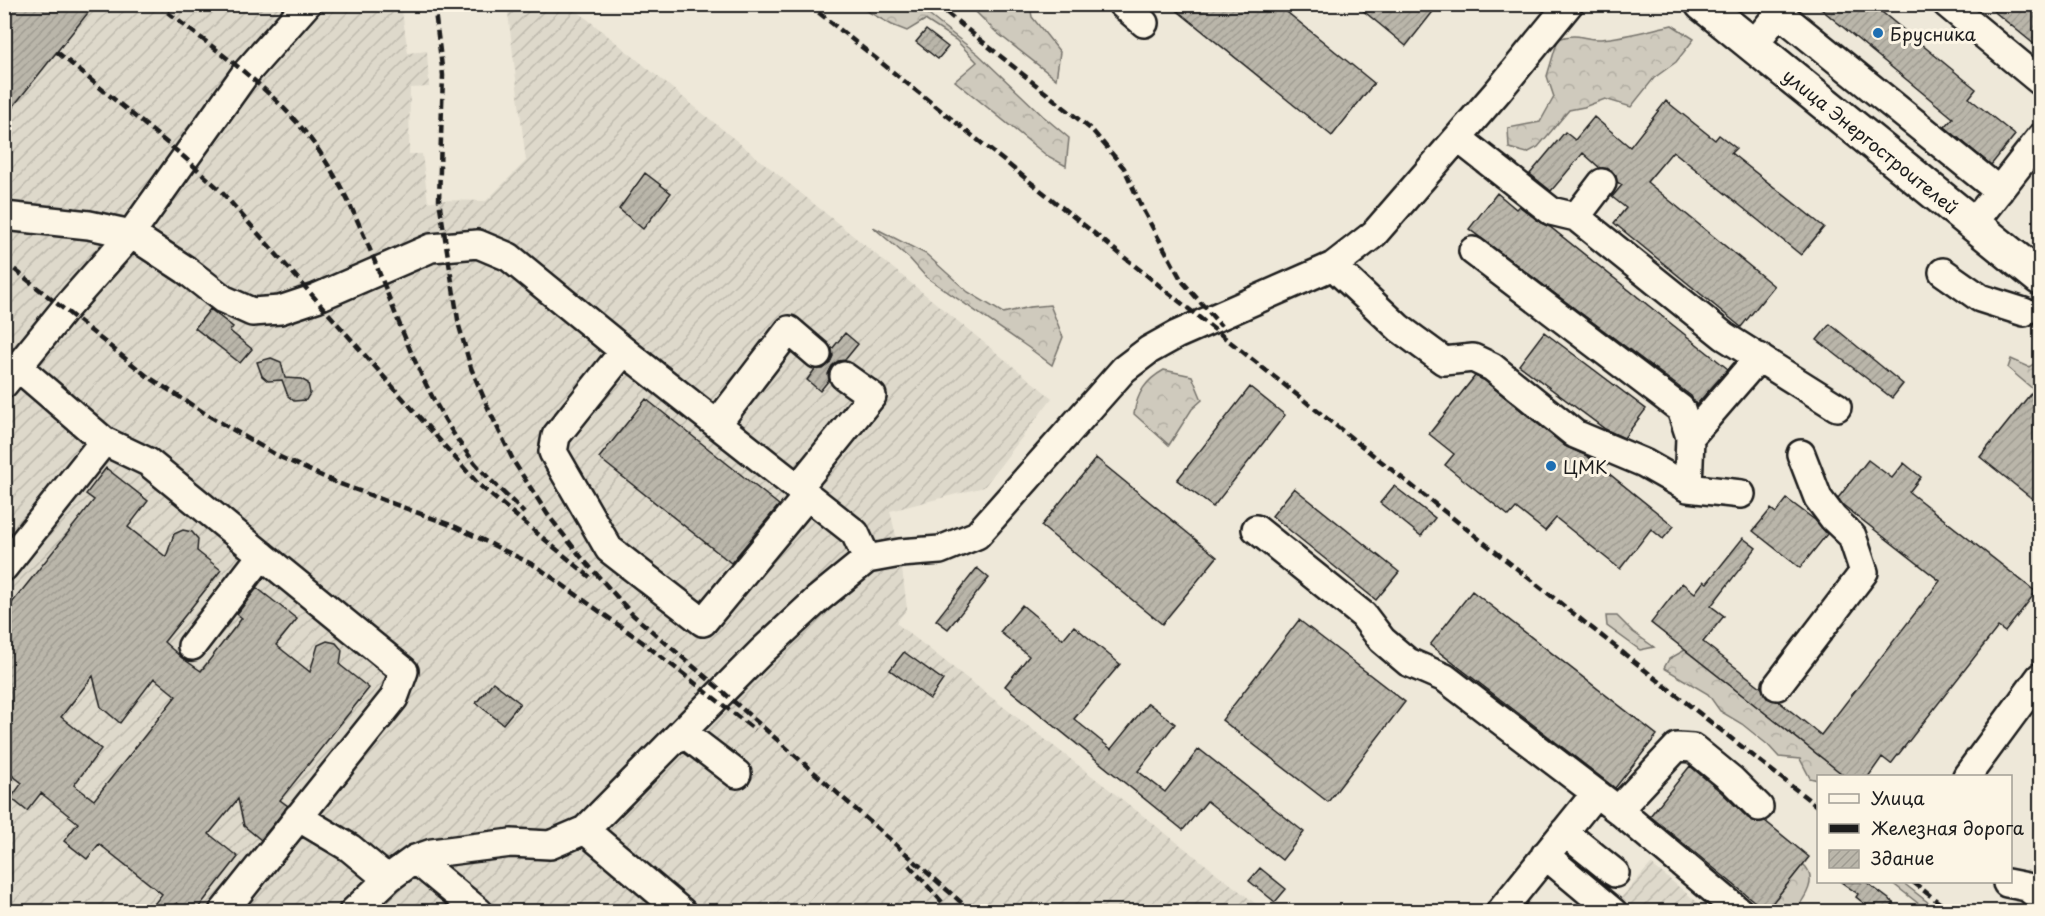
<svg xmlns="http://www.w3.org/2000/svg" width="2045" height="916" viewBox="0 0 2045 916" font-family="'Playpen Sans',sans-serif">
  <defs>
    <pattern id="industrial-furrows" width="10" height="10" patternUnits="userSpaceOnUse" patternTransform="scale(1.5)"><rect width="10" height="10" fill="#ded9cb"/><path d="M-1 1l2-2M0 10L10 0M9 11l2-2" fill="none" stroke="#bebaae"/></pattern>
    <pattern id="forest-crowns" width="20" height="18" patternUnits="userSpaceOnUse" patternTransform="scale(1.5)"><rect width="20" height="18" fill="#cfcabd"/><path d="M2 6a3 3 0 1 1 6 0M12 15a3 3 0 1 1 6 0" fill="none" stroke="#b1ada2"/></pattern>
    <pattern id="building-hatch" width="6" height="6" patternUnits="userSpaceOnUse" patternTransform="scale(1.5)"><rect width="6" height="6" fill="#bab6aa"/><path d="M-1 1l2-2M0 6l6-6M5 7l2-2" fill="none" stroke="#9f9c92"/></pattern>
  </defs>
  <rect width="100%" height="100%" fill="#eee8d9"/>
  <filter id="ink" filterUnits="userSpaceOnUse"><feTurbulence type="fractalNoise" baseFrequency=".0167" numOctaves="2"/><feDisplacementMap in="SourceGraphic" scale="12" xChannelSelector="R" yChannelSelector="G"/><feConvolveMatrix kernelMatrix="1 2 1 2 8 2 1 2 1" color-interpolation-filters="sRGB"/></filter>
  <g filter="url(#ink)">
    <path fill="url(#industrial-furrows)" d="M5 4 401 5 408 53 427 51 429 87 410 88 409 154H422L428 202 439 200 486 201 526 161 507 5H570L1052 398 984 487 890 511 900 553 907 609 896 623 1265 911 5 912Z
      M1651 864 1708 911 1608 912Z"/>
    <path fill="url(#forest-crowns)" stroke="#76736c" stroke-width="1.5" d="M916 5 978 54 1043 116 1069 138 1066 166 1046 155 955 81 977 62 956 40 925 20 907 31 892 25 856 5Z
      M969 5H1030L1032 17 1060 52 1056 79 996 32Z
      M1672 25 1694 39 1676 62 1654 78 1631 107 1605 99 1584 107 1569 110 1538 147 1527 153 1509 148 1508 128 1540 122 1554 97 1547 76 1558 39C1579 32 1583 40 1601 39 1625 37 1649 30 1672 25Z
      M873 227 926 254 968 292 1003 313 1030 307 1050 305 1063 337 1052 365 1029 348 926 277 910 259Z
      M2011 359 2029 367 2040 360V395L2008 368Z
      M1164 370 1192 376 1202 400 1192 409 1169 445 1134 414C1137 393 1146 380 1164 370Z
      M1606 616H1617L1633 632 1654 647 1640 650 1607 626Z
      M1685 650 1835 768 1848 776H1818V780L1810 778 1800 759 1779 757 1768 745 1742 724 1720 711 1708 694 1664 668 1669 659Z
      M1803 864C1819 878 1805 898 1795 911H1766Z
      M1891 882H1902L1939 911H1928Z"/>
    <path fill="url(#building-hatch)" stroke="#1c1c1c" stroke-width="1.5" fill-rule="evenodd" d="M4 4H95L4 118Z
      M1169 4H1277L1374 83 1332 136Z
      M1355 4H1439L1406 46Z
      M1815 4H1872L1976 89 1969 98 2015 135 1991 165 1945 127 1953 118Z
      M1985 4H2040V49Z
      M926 30 948 47 938 59 916 42Z
      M1666 101 1715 140 1719 135 1736 148 1731 153 1824 227 1801 255 1673 151 1647 182 1774 286 1741 327 1614 223 1626 208 1612 197 1622 185 1617 182 1616 176 1611 170 1600 168 1583 153 1551 191 1530 174 1565 132 1575 140 1594 117 1630 147Z
      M645 173 671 193 643 229 619 209Z
      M1497 193 1516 209 1519 206 1541 223 1550 227 1728 369 1696 405 1691 396 1469 229Z
      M210 309 233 327 230 331 252 349 240 363 195 328Z
      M1830 324 1903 384 1892 398 1817 340Z
      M1544 332 1646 409 1624 438 1605 429 1519 365Z
      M845 333 858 344 845 360 838 361 832 366 828 374 829 380 820 391 807 380 815 369H823L829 364 833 356 832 349Z
      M271 358 281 362 285 378 301 379 308 383 310 393 306 400 294 401 288 396 282 380 268 381 262 376 257 362Z
      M1475 376 1484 380 1565 446 1587 456 1674 526 1663 539 1651 529 1620 569 1556 518 1545 531 1516 508 1509 516 1445 465 1454 454 1429 434Z
      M2040 382V505L1980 457Z
      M1250 387 1285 415 1213 507 1177 480Z
      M646 399 779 505 731 563 599 458Z
      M1096 458 1217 557 1162 624 1041 526Z
      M1868 460 1892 478 1904 463 1921 477 1909 492 2036 592 2005 632 1998 627 1891 764 1882 757 1868 777H1846L1651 623 1682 583 1695 593 1704 581 1707 583 1743 538 1756 548 1711 606 1724 616 1703 642 1762 688 1767 698 1778 701 1821 735 1940 581 1843 505 1838 498Z
      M106 468 148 501 128 527 166 557 174 534 183 530 192 532 198 539 197 551 221 570 164 642 182 658 201 671 242 618 237 614 257 588 297 619 276 645 310 672 318 645 327 641 336 643 342 650 340 665 369 688 280 800 288 806 261 840 244 826 238 799 209 834 238 857 195 912H188L177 903 169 912H148L162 894 99 844 87 859 64 841 78 823 41 793 27 811 11 798 22 783 4 769V613L94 500 86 494ZM93 676 101 707 120 723 154 678 176 696 94 800 74 785 101 749 61 717Z
      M1394 486 1435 518 1421 536 1380 503Z
      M1294 488 1399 572 1376 600 1272 516Z
      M1787 499 1815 520 1827 534 1800 568 1753 531 1771 509 1776 513Z
      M977 568 989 578 948 629 936 620Z
      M1472 591 1657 735 1615 788 1430 645Z
      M1022 605 1063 639 1074 626 1120 664 1074 719 1111 749 1148 703 1175 724 1138 771 1165 792 1199 749 1304 832 1282 860 1207 801 1183 830 1005 686 1029 656 1000 632Z
      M1299 620 1405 702 1328 802 1222 720Z
      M904 652 943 680 930 699 890 670Z
      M493 682 520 703 503 724 476 703Z
      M1690 766 1721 792 1748 818 1756 822 1765 821 1809 857 1766 911 1650 816Z
      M1260 868 1286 889 1275 902 1249 881Z
      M1841 882H1866L1894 903 1888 912H1875L1856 897 1858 894Z"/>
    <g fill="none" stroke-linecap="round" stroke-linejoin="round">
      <g stroke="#1c1c1c" stroke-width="32">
        <path id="minor" d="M1122 4 1144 23
          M1947 4 2040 81
          M1753 45 1779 13 1999 191
          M1458 138 1551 211 1576 217 1724 336 1837 407
          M4 216 89 225 131 234 186 270 223 299 252 312 280 310 316 298 431 248 478 244 509 257 624 351 855 533 867 559
          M1576 217 1602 183
          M1973 224 2040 138
          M1473 251 1681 409 1690 437 1688 488
          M1333 266 1399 328 1444 361 1473 358 1492 367 1575 434 1644 463 1688 488 1741 494
          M1943 272 1980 298 2024 312
          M624 351 556 436 553 452 609 549 703 622 808 495
          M18 367 104 441 148 462 404 671 394 698 223 912
          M4 384 64 310 131 234 245 74 307 4
          M717 424 789 330 817 354
          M1690 437 1759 357
          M798 488 872 396 844 376
          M1256 529 1363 615 1382 640 1408 662 1445 678 1618 810 1740 912
          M4 567 104 441
          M192 646 262 555
          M1777 686 1864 572 1852 536 1833 518 1818 498 1801 454
          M682 732 737 774
          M1967 776 2040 677
          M1618 810 1677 747 1693 748 1732 780 1759 807
          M298 817 350 848 379 872 390 877
          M585 830 682 912
          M1564 832 1615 873
          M1545 855 1613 912
          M415 859 479 912
          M2007 883 2027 887 2040 898
          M353 912 390 877 415 859 432 853 511 843 550 845 585 830 761 652 818 599 867 559 900 553 940 550 977 535 1124 369 1149 350 1176 335 1333 266 1374 234 1498 91 1569 4
          M1500 912 1595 794"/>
      </g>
      <g stroke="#1c1c1c" stroke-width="38">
        <path id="major" d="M1702 4 2040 278"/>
      </g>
      <use href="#minor" stroke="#fcf5e5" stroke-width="27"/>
      <use href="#major" stroke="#fcf5e5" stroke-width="33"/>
      <path stroke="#1c1c1c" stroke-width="4.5" stroke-dasharray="9 4.5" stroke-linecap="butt" d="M157 4C215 50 283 94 323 157 372 232 392 322 434 400 444 418 455 438 468 454 484 476 506 494 524 513
        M434 4 443 75 439 200 459 326 471 368 489 410 514 462 548 515 581 557 633 615 722 691 972 912
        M808 4 1205 322 1818 807
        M936 4 1093 131 1124 168 1144 212 1182 281 1221 326
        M57 52 184 157 219 189 479 485 590 577
        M4 261 147 376 206 414 278 456 335 482 456 527 536 566 641 641 755 730
        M909 865 951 912
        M1913 882 1951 912"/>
    </g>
  </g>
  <g fill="#1f6fb2" stroke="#fcf5e5" stroke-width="2">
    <circle cx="1878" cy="33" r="6"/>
    <circle cx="1551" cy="466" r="6"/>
  </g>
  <g text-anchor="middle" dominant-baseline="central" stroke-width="6" stroke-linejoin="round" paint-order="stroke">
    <g font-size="18" fill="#1c1c1c" stroke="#fcf5e5" text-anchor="start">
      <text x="1890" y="33">Брусника</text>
      <text x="1563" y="466">ЦМК</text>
    </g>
    <g font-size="18" fill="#1c1c1c" stroke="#fcf5e5">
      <text transform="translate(1871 141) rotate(39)">улица Энергостроителей</text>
    </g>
  </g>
  <rect width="2045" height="916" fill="none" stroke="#fcf5e5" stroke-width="24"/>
  <rect x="12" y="12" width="2021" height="892" fill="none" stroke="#1c1c1c" stroke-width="2" filter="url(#ink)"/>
  <rect x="1817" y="775" width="195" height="108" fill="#fcf5e5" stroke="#a29e95" stroke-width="1.5"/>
  <rect x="1829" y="794" width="30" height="9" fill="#fcf5e5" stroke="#a29e95" stroke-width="1.5"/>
  <text x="1871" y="805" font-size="18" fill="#1c1c1c">Улица</text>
  <rect x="1829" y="824" width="30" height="9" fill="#1c1c1c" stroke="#a29e95" stroke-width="1.5"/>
  <text x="1871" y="835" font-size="18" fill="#1c1c1c">Железная дорога</text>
  <rect x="1829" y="850" width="30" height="18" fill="url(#building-hatch)" stroke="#a29e95" stroke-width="1.5"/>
  <text x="1871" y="865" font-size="18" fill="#1c1c1c">Здание</text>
</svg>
